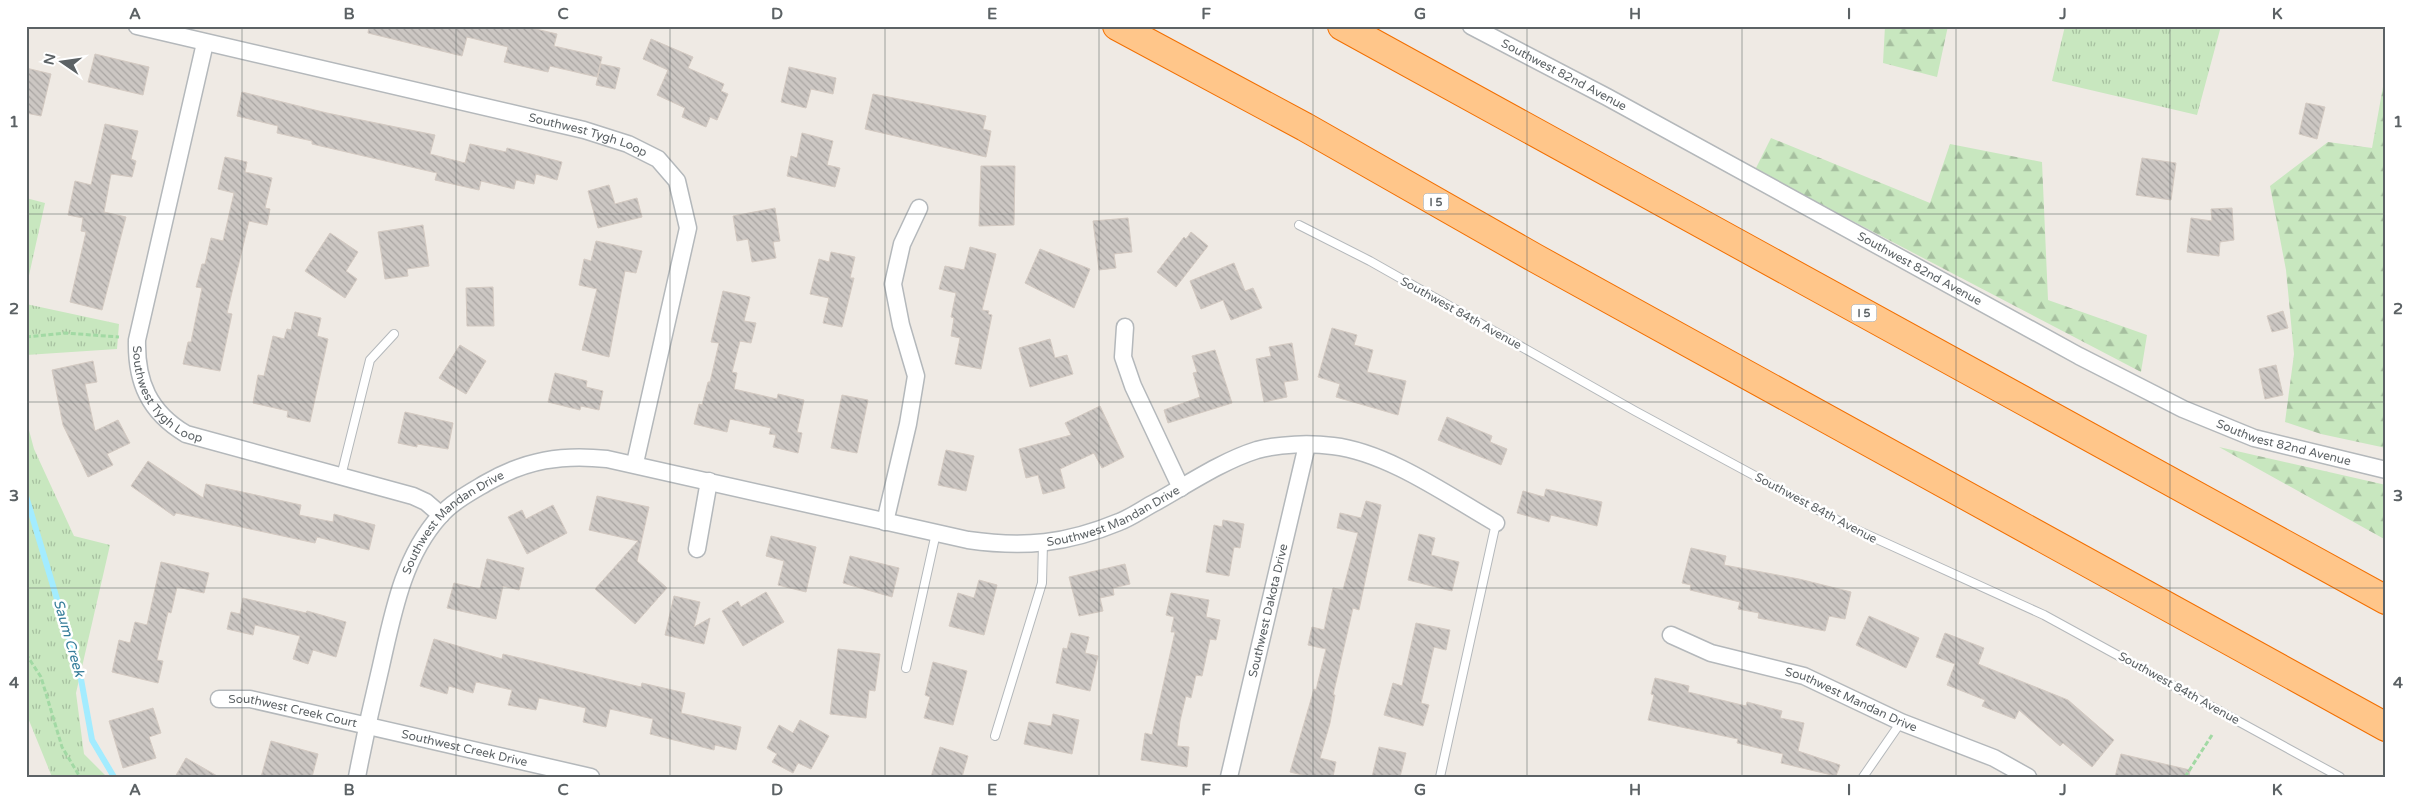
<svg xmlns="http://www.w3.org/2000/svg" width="2412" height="803" viewBox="0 0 2412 803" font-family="'Varela Round',sans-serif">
  <defs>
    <pattern id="grass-tufts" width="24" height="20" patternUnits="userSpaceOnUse" patternTransform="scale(1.25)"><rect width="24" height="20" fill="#c8e7bf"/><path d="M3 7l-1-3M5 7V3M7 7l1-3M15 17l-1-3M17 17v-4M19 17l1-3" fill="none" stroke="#a6bf9f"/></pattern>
    <pattern id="forest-firs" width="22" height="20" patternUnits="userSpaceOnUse" patternTransform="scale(1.25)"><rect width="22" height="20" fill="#c8e7bf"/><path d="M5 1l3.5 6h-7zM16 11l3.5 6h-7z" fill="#a6bf9f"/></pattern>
    <pattern id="building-back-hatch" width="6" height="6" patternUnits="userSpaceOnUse" patternTransform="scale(1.25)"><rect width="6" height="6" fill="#ccc7c3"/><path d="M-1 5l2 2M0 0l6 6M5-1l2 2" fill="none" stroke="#a9a5a2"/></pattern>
  </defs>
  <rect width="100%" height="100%" fill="#efeae4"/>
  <path fill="url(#grass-tufts)" d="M2065 26H2221L2197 115 2052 81Z
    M26 198 45 203 26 289Z
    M26 304 119 324 117 349 26 355Z
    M26 419 34 449 74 536 110 545 76 693 84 754 107 777H52L26 713Z"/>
  <path fill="url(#forest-firs)" d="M1885 26H1948L1937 77 1883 63Z
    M2386 70V448L2321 434 2285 422 2294 354 2286 270 2270 186 2328 142 2372 148Z
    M1771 138 1930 203 1950 144 2042 162 2048 300 2147 335 2141 372 1755 170Z
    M2219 447 2386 485V540Z"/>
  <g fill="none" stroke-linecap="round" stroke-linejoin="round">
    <path stroke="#a3ecff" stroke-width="6" d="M26 496 81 679 92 740 114 777"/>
  </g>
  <path fill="url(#building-back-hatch)" stroke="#d4cac2" d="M369 26H523L557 34 554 46 602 57 597 77 550 66 548 72 504 62 508 47 467 37 462 56 368 33Z
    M651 39 693 57 688 68 724 84 721 91 728 94 717 120 710 117 706 127 682 117 685 108 657 95 668 70 643 59Z
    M95 54 149 67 143 95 88 82Z
    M601 64 620 68 615 89 596 85Z
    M789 67 836 78 833 94 811 89 806 108 781 102Z
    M26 68 51 74 41 116 26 113Z
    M242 92 327 113 435 135 430 154 465 163 470 144 506 152 507 148 562 162 557 180 536 174 534 184 516 180 514 189 481 181 479 190 435 180 437 173 312 144V141L277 133 278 126 237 116Z
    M873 94 986 116 983 129 991 131 986 157 865 129Z
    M2306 103 2325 107 2317 139 2299 134Z
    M105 124 138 131 131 159 136 161 132 177 111 174 104 212 126 217 102 310 70 302 86 232 81 231 83 218 68 215 75 181 91 185Z
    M802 133 833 141 827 165 840 168 835 187 787 176 791 156 797 158Z
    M225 157 247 162 245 172 272 178 265 208 270 209 267 225 249 221 227 313 232 314 220 371 183 364 188 342H191L202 288 196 287 202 264H205L211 238 223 241 234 193 218 189Z
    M2142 158 2176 163 2171 200 2136 195Z
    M981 166H1015L1014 225 979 226Z
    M609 185 615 204 637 198 642 217 598 228 588 191Z
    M775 208 780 241 773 242 776 258 752 262 748 239 737 241 733 216Z
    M2232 208 2234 240 2220 242 2219 256 2187 252 2191 218 2212 221 2211 209Z
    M1128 218 1132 252 1114 254 1116 268 1099 270 1093 221Z
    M423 225 429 266 407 269 408 276 385 279 378 232Z
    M1191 232 1208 246 1176 287 1157 272 1184 237 1186 239Z
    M330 233 358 252 346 271 357 279 345 298 305 271Z
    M596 241 642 251 636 273 625 271 609 357 582 350 597 289 579 285 584 259 591 261Z
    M970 247 996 254 982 310 989 311 988 314 992 315 981 369 955 364 960 338 951 336 954 318 951 317 956 293 939 289 945 266 964 270Z
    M1040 249 1090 269 1074 308 1025 283Z
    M831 252 855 257 850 278H854L842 327 823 323 829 298 810 294 819 259 829 262Z
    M1234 263 1245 291 1253 288 1262 308 1231 320 1223 300 1201 309 1190 281Z
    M493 287 494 326H467L466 288Z
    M723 291 750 297 744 321 756 323 751 343 740 341 732 372 737 373 734 389 777 399 778 394 804 400 797 432 802 433 798 453 773 447 776 435 769 434 771 428 730 419 727 432 694 424 699 404 702 405 708 382H710L719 343 711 342Z
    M2283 311 2288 328 2272 332 2267 316Z
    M295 312 321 318 317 336 328 339 310 422 287 417 288 411 253 403 258 375 264 376 273 336 284 339 287 329 291 330Z
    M1332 328 1357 335 1354 345 1373 350 1367 372 1406 381 1398 415 1336 397 1340 384 1318 377Z
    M1050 339 1055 358 1067 355 1073 374 1030 387 1019 348Z
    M1292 343 1298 380 1284 382 1287 397 1264 402 1256 359 1271 356 1269 347Z
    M460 345 486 361 466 394 439 378Z
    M1215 350 1232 403 1168 423 1164 410 1200 397 1193 373 1197 372 1192 356Z
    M93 361 97 382 85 384 95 431 118 420 130 443 107 454 113 465 88 477 63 425 52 370Z
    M2276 365 2283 395 2265 399 2259 369Z
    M555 373 587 381 586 387 603 391 599 410 581 406 580 410 548 402Z
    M842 395 868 400 857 453 831 448Z
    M1100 406 1124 457 1102 468 1094 453 1060 469 1065 488 1043 494 1038 475 1026 478 1019 449 1071 435 1065 423Z
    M405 412 453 423 448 449 417 444V447L398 443Z
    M1447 417 1492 436 1490 442 1507 449 1501 465 1438 440Z
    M946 450 974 456 966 491 938 485Z
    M148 461 203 498 206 484 301 505 299 515 333 522 334 514 375 525 369 550 317 537 315 543 176 513 174 516 131 486Z
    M1546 489 1602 502 1597 526 1551 515 1549 522 1517 513 1523 491 1544 497Z
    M597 496 649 507 637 561 667 588 635 624 595 589 638 541 589 530Z
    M1366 501 1381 505 1359 610 1353 608 1333 695H1335L1330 723 1320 758 1336 762 1333 777H1311L1290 772 1314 689 1316 690 1326 649 1308 645 1312 627 1324 630 1333 588 1343 590 1358 533 1337 528 1340 513 1361 518Z
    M553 505 567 533 527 554 508 517 522 510 526 519Z
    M1223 520 1244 524 1240 548 1234 547 1229 576 1206 572 1214 525 1222 527Z
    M1419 534 1435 538 1431 555 1459 562 1452 591 1408 580Z
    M771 536 816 547 806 592 778 585 784 561 766 556Z
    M1691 548 1726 556 1724 565 1799 579 1851 592 1845 619 1829 616 1825 631 1758 618 1759 613 1738 609 1740 602 1690 590 1691 585 1682 583Z
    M850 556 899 568 892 597 843 583Z
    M487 559 524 568 519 590 503 586 496 619 447 608 454 583 480 589Z
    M161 562 209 573 204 593 177 587 171 613 168 612 157 660 163 661 158 683 112 672 119 640 130 643 135 622 147 625Z
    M1125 564 1130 584 1113 588 1114 595 1100 598 1103 611 1079 616 1069 577Z
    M979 580 997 585 984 635 949 626 958 593 974 598Z
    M766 592 784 622 743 646 722 611 738 601 741 607Z
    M1171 593 1209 600 1206 617 1220 620 1216 640 1210 639 1202 676 1196 675 1191 698 1186 696 1180 721 1177 746 1189 747 1187 767 1141 760 1145 733 1152 735 1175 632H1171L1174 617 1166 615Z
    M674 596 700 602 694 627 710 618 704 644 665 635Z
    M243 598 306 613 307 611 346 622 336 657 313 650 308 664 293 659 300 636 255 625 253 635 227 629 231 612 240 614Z
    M1869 616 1919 638 1906 668 1856 645Z
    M1416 623 1450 630 1446 650 1434 647 1421 703 1429 705 1423 726 1384 715 1393 683 1402 686Z
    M1071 633 1089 637 1085 653 1098 656 1090 691 1056 683 1063 648 1067 649Z
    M1945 633 1984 648 1978 664 2068 700 2114 740 2092 767 2063 743 2060 746 2019 710 2015 719 1982 706 1985 700 1947 685 1955 664 1936 657Z
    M434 639 502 659 503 654 641 687 642 683 685 693 681 713 741 727 736 750 715 745 714 750 650 734 653 719 610 709 606 727 583 722 586 708 539 698 536 710 508 705 512 690 476 682 473 693 449 686 447 694 420 686Z
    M838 649 880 654 875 691 869 690 866 718 830 714Z
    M933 662 967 671 953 725 924 718 930 697 925 695Z
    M1655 678 1689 686 1688 692 1746 706 1747 702 1782 711 1780 718 1804 723 1798 751 1840 765 1836 776 1781 763 1783 754 1737 743 1738 739 1648 720 1654 695 1651 694Z
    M153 708 161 733 149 737 156 758 123 768 109 721Z
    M1053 714 1079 720 1072 754 1024 744 1029 722 1051 726Z
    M800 720 829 736 811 769 798 763 793 773 772 762 777 754 767 748 779 725 793 733Z
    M271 741 318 754 312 777H261Z
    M940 747 968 756 962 777H931Z
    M1379 747 1406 753 1400 777H1372Z
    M2121 754 2190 770 2189 777H2115Z
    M186 758 219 777H175Z"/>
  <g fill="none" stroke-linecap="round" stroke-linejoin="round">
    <g stroke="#b4b8bb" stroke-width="10">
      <path id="lane" d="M1299 225 1370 261 1635 411 1846 525 2044 615 2340 777
        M341 476 370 360 394 334
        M906 668 936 533
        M995 736 1042 583 1043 543
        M1440 777 1496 523
        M1863 777 1901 722"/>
    </g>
    <g stroke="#b4b8bb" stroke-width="19">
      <g id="street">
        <path id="s1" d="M137 26 584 130 628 144 658 159 677 181 688 228 635 463"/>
        <path id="s2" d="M1471 26 1607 97 2079 356 2183 409 2254 438 2386 470"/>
        <path id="s3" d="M205 43 137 340C136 382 149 412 186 434L413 496 426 502 441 515"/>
        <path d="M1125 327 1123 357 1133 386 1181 488"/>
        <path d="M885 522 908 424 916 376 901 325 893 284 902 244 919 208"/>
        <path d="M697 549 709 481"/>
        <path id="s4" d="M1671 635 1711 653 1804 676 1901 722 1994 758 2028 777"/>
        <path id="s5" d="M219 699H250L591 777"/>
        <path id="s6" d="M357 777C364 740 372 703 381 666 393 613 403 557 440 516 452 502 471 492 486 483 526 460 562 454 607 459L968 540C1024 548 1066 544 1119 522 1132 517 1144 508 1156 502 1188 484 1222 461 1257 450 1280 444 1310 443 1333 446 1387 452 1449 496 1496 523"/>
        <path id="s7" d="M1229 777 1307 445"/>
      </g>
    </g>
    <g stroke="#f26f00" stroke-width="30">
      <path id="highway" d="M1117 26 1305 127 1535 258 2386 727
        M1342 26 2386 600"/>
    </g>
    <path stroke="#a2d9a4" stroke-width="3" stroke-dasharray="5 2.5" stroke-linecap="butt" d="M26 337 65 333 119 337
      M26 654 41 677 62 747 80 777
      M2185 777 2212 735"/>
    <use href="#lane" stroke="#fff" stroke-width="8"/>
    <use href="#street" stroke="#fff" stroke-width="16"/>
    <use href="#highway" stroke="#ffc68a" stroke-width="28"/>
  </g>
  <path fill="none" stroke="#5c6265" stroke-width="1" stroke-opacity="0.55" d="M242 26V777M456 26V777M670 26V777M885 26V777M1099 26V777M1313 26V777M1527 26V777M1742 26V777M1956 26V777M2170 26V777M26 214H2386M26 402H2386M26 588H2386"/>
  <g text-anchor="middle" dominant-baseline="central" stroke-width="5" stroke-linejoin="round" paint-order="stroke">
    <g fill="#fff" stroke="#8d9193" stroke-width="1">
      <rect x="1423.5" y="193.5" width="25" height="17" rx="4"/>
      <rect x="1851.5" y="304.5" width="25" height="17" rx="4"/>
    </g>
    <g font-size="11" font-weight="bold" fill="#5c6265">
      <text x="1436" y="202">I 5</text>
      <text x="1864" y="313">I 5</text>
    </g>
    <g font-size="12" fill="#5c6265" stroke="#fff">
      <text stroke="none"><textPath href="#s2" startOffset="105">Southwest 82nd Avenue</textPath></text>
      <text stroke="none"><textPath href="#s1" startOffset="464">Southwest Tygh Loop</textPath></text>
      <text stroke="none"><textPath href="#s2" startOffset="510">Southwest 82nd Avenue</textPath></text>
      <text transform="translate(1461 313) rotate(29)">Southwest 84th Avenue</text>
      <text stroke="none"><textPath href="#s3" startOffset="372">Southwest Tygh Loop</textPath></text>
      <text stroke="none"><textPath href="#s2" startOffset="915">Southwest 82nd Avenue</textPath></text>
      <text transform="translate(1816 508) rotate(28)">Southwest 84th Avenue</text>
      <text stroke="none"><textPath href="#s6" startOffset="980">Southwest Mandan Drive</textPath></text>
      <text stroke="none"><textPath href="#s6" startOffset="281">Southwest Mandan Drive</textPath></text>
      <text stroke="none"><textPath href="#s7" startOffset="171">Southwest Dakota Drive</textPath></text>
      <text transform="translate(2179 688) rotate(29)">Southwest 84th Avenue</text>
      <text stroke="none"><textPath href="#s4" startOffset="192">Southwest Mandan Drive</textPath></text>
      <text stroke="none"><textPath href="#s5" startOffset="75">Southwest Creek Court</textPath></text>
      <text stroke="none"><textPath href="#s5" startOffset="251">Southwest Creek Drive</textPath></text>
    </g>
    <g font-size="14" font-style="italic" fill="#367d9a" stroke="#fff">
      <text transform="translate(69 638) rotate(74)">Saum Creek</text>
    </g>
  </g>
  <rect width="2412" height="803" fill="none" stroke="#ffffff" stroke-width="55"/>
  <g transform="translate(62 62) rotate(283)" stroke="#ffffff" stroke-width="4" paint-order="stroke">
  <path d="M0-4L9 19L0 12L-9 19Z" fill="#5c6265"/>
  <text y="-8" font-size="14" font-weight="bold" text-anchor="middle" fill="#5c6265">N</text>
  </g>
  <rect x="28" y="28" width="2356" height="748" fill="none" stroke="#5c6265" stroke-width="2"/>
  <g font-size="16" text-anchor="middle" font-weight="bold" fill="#5c6265">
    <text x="135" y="19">A</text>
    <text x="349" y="19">B</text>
    <text x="563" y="19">C</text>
    <text x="777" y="19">D</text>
    <text x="992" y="19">E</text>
    <text x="1206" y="19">F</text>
    <text x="1420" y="19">G</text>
    <text x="1635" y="19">H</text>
    <text x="1849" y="19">I</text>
    <text x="2063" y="19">J</text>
    <text x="2277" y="19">K</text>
    <text x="14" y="127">1</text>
    <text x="2398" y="127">1</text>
    <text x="14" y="314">2</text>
    <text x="2398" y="314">2</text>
    <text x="14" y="501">3</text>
    <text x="2398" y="501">3</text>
    <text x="14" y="688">4</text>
    <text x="2398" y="688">4</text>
    <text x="135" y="795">A</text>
    <text x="349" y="795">B</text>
    <text x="563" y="795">C</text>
    <text x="777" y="795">D</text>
    <text x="992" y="795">E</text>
    <text x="1206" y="795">F</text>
    <text x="1420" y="795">G</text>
    <text x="1635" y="795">H</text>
    <text x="1849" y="795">I</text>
    <text x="2063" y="795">J</text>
    <text x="2277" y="795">K</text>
  </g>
</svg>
